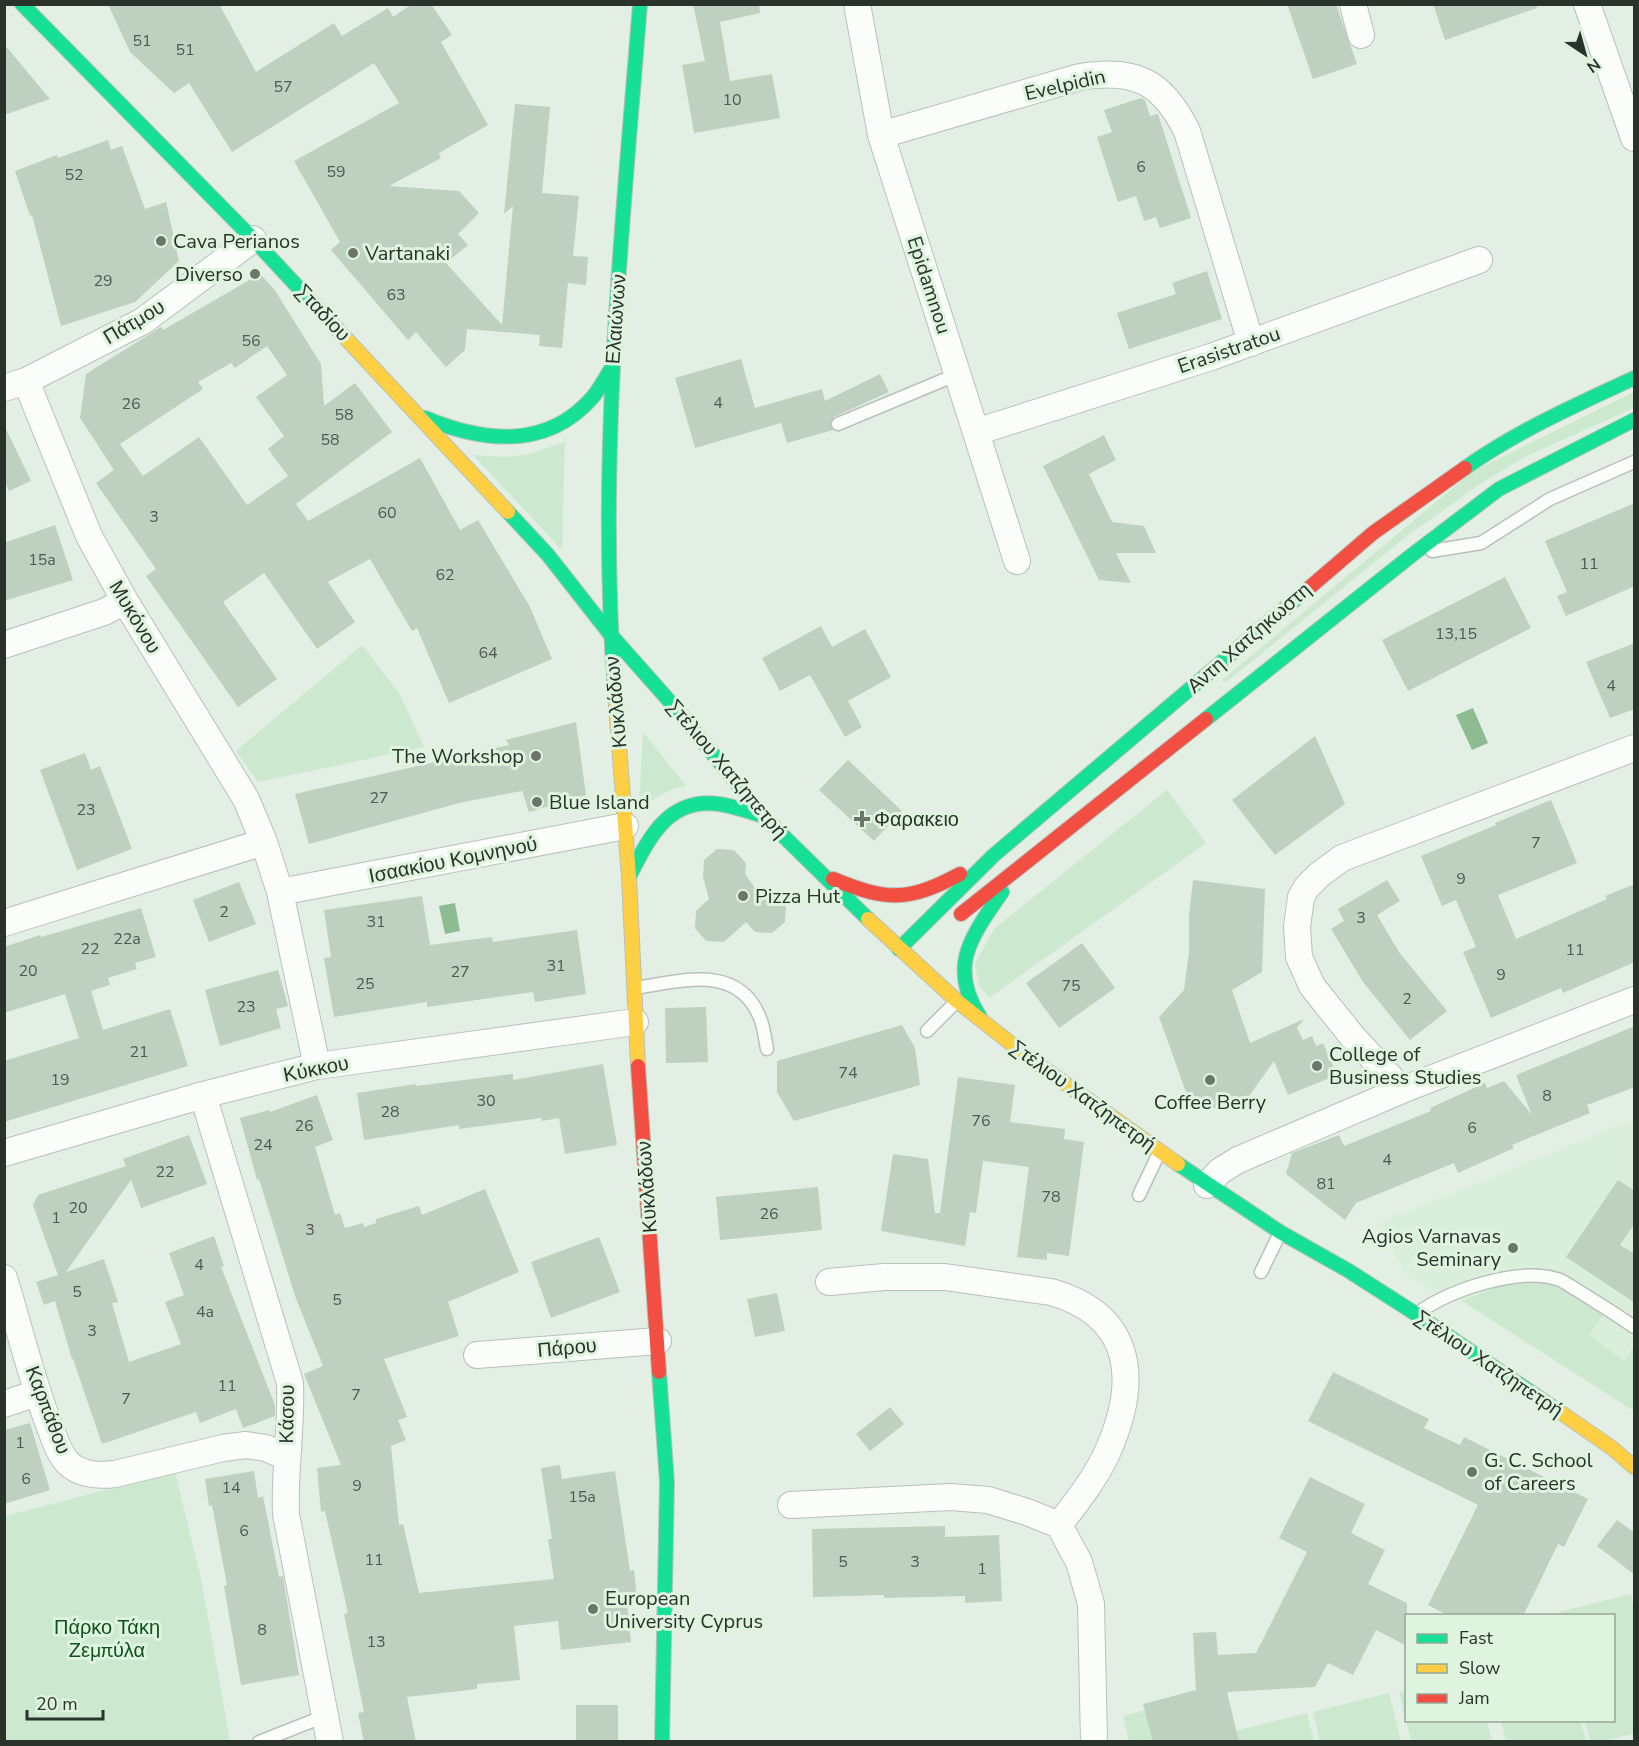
<svg xmlns="http://www.w3.org/2000/svg" width="1639" height="1746" viewBox="0 0 1639 1746" font-family="'Nunito Sans',sans-serif">
  <rect width="100%" height="100%" fill="#e3efe4"/>
  <path fill="#daefdb" d="M1634 1119V1411L1462 1301 1444 1297 1404 1274 1380 1222Z"/>
  <path fill="#cce8ce" d="M1634 392V408L1526 456 1480 484 1407 536 1225 683 1222 680 1472 472Z
    M565 442 562 550 473 455 505 457 530 454Z
    M362 645 399 693 424 747 258 782 236 751Z
    M643 732 686 786C667 788 653 799 639 811Z
    M1167 790 1206 843 989 998 979 985 975 963 995 928Z
    M1524 1283C1563 1282 1573 1293 1606 1311L1589 1335 1624 1361 1634 1347V1411L1462 1301 1498 1287Z
    M175 1472 202 1583 230 1741 5 1742V1516Z
    M1631 1594 1634 1610V1734L1602 1741H1590L1585 1721 1614 1720V1616L1560 1615 1559 1612Z
    M1406 1690V1720L1487 1721 1492 1741H1411L1399 1692Z
    M1389 1693 1401 1741H1320L1313 1712Z
    M1205 1696 1216 1741H1129L1123 1716Z
    M1307 1713 1314 1741H1233L1231 1732Z
    M1501 1721H1580L1586 1741H1506Z"/>
  <path fill="#8dbc92" d="M1473 708 1488 743 1472 750 1456 715Z
    M455 903 460 931 445 934 439 906Z"/>
  <path fill="#bed0c0" fill-rule="evenodd" d="M108 4H219L256 72 334 23 342 36 388 8 393 17 412 4H431L452 35 441 42 488 125 439 153 441 158 389 186 459 191 479 213 458 234 468 245 446 263 502 325 513 206 504 214 515 104 550 107 542 193 579 196 573 256 588 257 586 285 568 283 562 348 539 346 540 335 467 329 465 350 446 367 416 332 408 340 331 250 340 242 294 161 399 103 374 63 232 152 189 83 174 93 130 52Z
    M693 4H759L760 13 720 22 730 81 772 74 780 118 694 133 682 65 705 61Z
    M1287 4H1336L1357 64 1313 79Z
    M1433 4H1536L1537 8 1445 40Z
    M4 44 50 99 4 115Z
    M1141 98 1145 100 1150 116 1158 114 1191 218 1160 228 1156 217 1144 221 1136 196 1118 202 1097 137 1112 132 1104 110Z
    M108 140 111 150 122 146 145 209 166 202 179 261 135 302 61 326 32 215 30 216 15 171 57 155 58 158Z
    M1207 271 1222 319 1129 349 1117 313 1176 294 1172 283Z
    M260 274 274 289 321 364 324 406 355 383 392 432 296 504 308 521 420 458 460 530 478 520 530 607 552 659 449 703 417 628 412 631 370 559 328 582 355 622 317 649 264 573 223 602 277 679 238 707 146 576 156 569 96 483 114 470 80 418 86 374 161 327 163 330ZM267 346 287 375 256 397 284 436 268 449 288 476 247 505 199 437 143 476 120 444 203 389 198 382 231 363 235 368Z
    M741 359 755 408 822 389 825 401 880 374 889 392 834 417 830 424 833 430 787 443 781 423 695 448 675 378Z
    M4 425 31 481 9 491 4 480Z
    M1104 435 1116 460 1089 474 1112 522 1144 526 1156 553H1116L1131 583 1099 580 1043 466Z
    M1635 503V586L1566 616 1557 596 1567 592 1545 541Z
    M55 525 73 580 4 601V543Z
    M1505 577 1531 628 1408 691 1382 640Z
    M821 626 832 647 865 629 891 677 848 701 862 727 845 737 810 675 780 691 762 658Z
    M1635 643V709L1610 718 1586 662Z
    M576 722 586 795 529 812 522 791 463 802 309 844 295 794 509 745 506 740Z
    M1315 736 1345 804 1275 855 1232 800Z
    M85 753 91 770 100 766 132 849 77 870 40 770Z
    M848 760 902 811 874 841 819 790Z
    M1551 800 1577 863 1498 895 1516 939 1607 899 1605 896 1635 884V962L1563 993 1561 988 1491 1018 1463 952 1476 947 1456 900 1442 906 1421 856 1496 825 1495 823Z
    M717 849 734 850 746 863 745 874 757 891 775 892 786 905 785 922 772 933 755 932 746 922 724 942 706 941 695 928 696 911 709 899 703 877 704 860Z
    M1193 880 1265 889 1262 972 1232 990 1250 1043 1304 1019 1297 1028 1303 1040 1312 1036 1316 1046 1323 1043 1337 1075 1288 1095 1274 1061 1239 1110 1191 1106 1159 1017 1184 990 1189 952V914Z
    M1387 880 1400 901 1377 915 1399 952 1447 1011 1410 1040 1363 982 1331 929 1344 921 1338 909Z
    M239 882 256 924 209 942 193 900Z
    M422 896 430 945 492 937 493 942 577 930 586 994 535 1002 533 992 427 1007V1002L334 1017 324 958 331 957 324 910Z
    M141 908 156 957 135 963 137 969 108 978 110 985 91 991 103 1030 170 1009 188 1066 4 1122V1061L79 1038 65 994 4 1013V947L40 935 41 937Z
    M1082 943 1115 988 1059 1028 1026 983Z
    M278 970 288 1006 276 1009 281 1028 220 1046 205 990Z
    M706 1007 708 1062 666 1063 665 1008Z
    M902 1025 915 1048 920 1085 794 1121 777 1092V1061Z
    M1635 1026V1087L1587 1105 1590 1113 1512 1145 1514 1148 1458 1173 1454 1163 1356 1203 1345 1220 1286 1174 1292 1153 1339 1135 1344 1146 1431 1111 1430 1108 1485 1083 1487 1088 1504 1081 1532 1115 1516 1075Z
    M603 1064 617 1145 565 1154 559 1118 542 1121 541 1118 459 1129V1125L364 1140 357 1093 416 1084V1086L513 1074V1080Z
    M958 1077 1015 1085 1010 1122 1065 1129 1064 1139 1084 1142 1069 1256 1047 1253V1260L1017 1257 1029 1167 983 1161 976 1213 970 1212 965 1246 881 1231 893 1154 928 1159 935 1213H940Z
    M317 1095 333 1140 315 1147 335 1215 340 1213 345 1228 363 1223 364 1227 376 1223V1219L419 1206 422 1215 485 1189 519 1272 448 1302 459 1336 384 1359 407 1417 398 1420 406 1440 391 1446 399 1525 403 1524 419 1593 554 1579 548 1539H552L541 1468 560 1465 562 1479 615 1471 630 1571 634 1570 637 1601 627 1602 631 1642 561 1650 558 1621 514 1626 520 1680 477 1684V1689L407 1697 416 1742H364L358 1713 364 1712 344 1614 348 1613 325 1511 321 1512 317 1468 341 1465 304 1374 323 1366 295 1296 259 1179 257 1180 240 1118 269 1110 270 1112Z
    M189 1135 207 1184 141 1208 131 1180 66 1272 104 1259 118 1302 112 1303 129 1362 181 1344 165 1302 184 1295 169 1253 214 1236 224 1266 221 1267 275 1405V1416L243 1428 236 1409 200 1423 196 1412 102 1444 73 1359H72L55 1301 44 1305 36 1282 58 1275 33 1205 38 1195 126 1166 123 1159Z
    M1618 1180 1635 1191V1223L1620 1245 1635 1254V1303L1566 1257Z
    M818 1187 822 1230 720 1240 716 1197Z
    M599 1237 620 1292 551 1318 531 1262Z
    M777 1293 785 1331 755 1337 747 1299Z
    M1333 1372 1429 1419 1424 1428 1460 1445 1464 1437 1588 1499 1564 1547 1558 1544 1523 1616H1449L1428 1605 1478 1505 1308 1421Z
    M890 1407 904 1424 870 1451 856 1434Z
    M30 1423 50 1490 4 1504V1430Z
    M254 1471 258 1498 263 1496 279 1577 283 1576 299 1675 241 1685 224 1586 227 1585 212 1505 209 1506 205 1479Z
    M1310 1477 1365 1504 1351 1533 1385 1550 1368 1584 1407 1603V1646L1376 1630 1353 1675 1328 1663 1315 1687 1227 1692 1239 1742H1153L1143 1704 1196 1690 1193 1633 1216 1632 1218 1655 1256 1653 1307 1552 1279 1538Z
    M1617 1520 1635 1533V1575L1597 1546Z
    M945 1526V1537L999 1535 1002 1601 965 1603V1596L884 1598V1595L813 1597 812 1529Z
    M576 1705H618V1742H576Z"/>
  <g fill="none" stroke-linecap="round" stroke-linejoin="round">
    <g stroke="#b8c1b9" stroke-width="15">
      <path id="lane" d="M838 424 958 374
        M1432 551 1481 543 1550 499 1634 462
        M634 988C679 982 738 962 760 1018 764 1027 765 1039 767 1049
        M927 1031 956 1002
        M1139 1195 1159 1153
        M1261 1272 1280 1233
        M1418 1313C1450 1290 1517 1267 1557 1279 1564 1281 1570 1286 1577 1290 1596 1302 1616 1314 1634 1327
        M259 1742 325 1716"/>
    </g>
    <g stroke="#b8c1b9" stroke-width="28">
      <path id="street" d="M857 4 881 135 1017 561
        M1353 4 1361 35
        M1587 4 1634 138
        M881 135 1080 77C1135 68 1162 81 1187 131L1251 343
        M26 381 89 536 125 601 246 799 264 842 280 892 317 1066
        M4 388 26 381 143 321 253 239
        M976 432 1211 357 1479 260
        M4 645 104 612 125 601
        M280 892 625 826
        M4 923 264 842
        M1402 1090 1352 1036 1312 986 1299 957 1297 927 1301 897 1307 887 1319 875 1342 858 1634 748
        M203 1095 290 1383C292 1427 284 1470 286 1514L330 1742
        M4 1153 203 1095 317 1066 635 1022
        M1207 1185 1220 1171 1238 1160 1402 1090 1634 1000
        M4 1278C19 1327 31 1377 49 1425 54 1437 58 1452 67 1462 80 1475 97 1476 115 1474L223 1448 246 1445 266 1448 286 1457
        M477 1355 658 1341
        M4 1404 37 1393
        M791 1505 951 1497 988 1500 1027 1512 1059 1525C1076 1503 1095 1479 1107 1453 1139 1382 1135 1316 1051 1292L945 1277H884L829 1282
        M1059 1525 1079 1562 1091 1604 1094 1742"/>
    </g>
    <g stroke="#b8c1b9" stroke-width="16">
      <path id="fast" d="M22 4 253 239 338 330
        M425 418C483 442 546 450 592 398 600 389 606 377 612 367
        M1465 468C1517 431 1576 405 1634 378
        M508 512 548 555 610 634 672 704 766 819 868 919
        M615 692C597 462 622 233 640 4
        M1206 719 1412 555 1499 489 1634 420
        M629 877C649 838 668 797 719 804 734 806 749 812 764 816
        M899 949 994 855 1309 588
        M980 1017C947 966 972 936 1002 892
        M1178 1164 1280 1232 1349 1271 1416 1314 1560 1412
        M659 1372 667 1482 662 1742"/>
    </g>
    <g stroke="#b8c1b9" stroke-width="16">
      <path id="slow" d="M338 330 508 512
        M615 692 629 877 638 1066
        M868 919 957 1001 1028 1057 1178 1164
        M1560 1412 1612 1448 1634 1467"/>
    </g>
    <g stroke="#b8c1b9" stroke-width="16">
      <path id="jam" d="M1309 588 1373 533 1465 468
        M833 879C887 901 908 902 960 874
        M961 914 1206 719
        M638 1066 659 1372"/>
    </g>
    <use href="#lane" stroke="#fbfdfb" stroke-width="12"/>
    <use href="#street" stroke="#fbfdfb" stroke-width="26"/>
    <use href="#fast" stroke="#16e098" stroke-width="14"/>
    <use href="#slow" stroke="#ffcf43" stroke-width="14"/>
    <use href="#jam" stroke="#f24e42" stroke-width="14"/>
  </g>
  <g fill="#6b756c" stroke="#def4df" stroke-width="2">
    <circle cx="161" cy="241" r="6"/>
    <circle cx="353" cy="253" r="6"/>
    <circle cx="255" cy="274" r="6"/>
    <circle cx="536" cy="756" r="6"/>
    <circle cx="537" cy="802" r="6"/>
    <path d="M859 810h6v6h6v6h-6v6h-6v-6h-6v-6h6z"/>
    <circle cx="743" cy="896" r="6"/>
    <circle cx="1317" cy="1066" r="6"/>
    <circle cx="1210" cy="1080" r="6"/>
    <circle cx="1513" cy="1248" r="6"/>
    <circle cx="1472" cy="1472" r="6"/>
    <circle cx="593" cy="1609" r="6"/>
  </g>
  <g text-anchor="middle" dominant-baseline="central" stroke-width="6" stroke-linejoin="round" paint-order="stroke">
    <g font-size="16" fill="#4f5a50">
      <text x="142" y="41">51</text>
      <text x="185" y="50">51</text>
      <text x="283" y="87">57</text>
      <text x="732" y="100">10</text>
      <text x="1141" y="167">6</text>
      <text x="336" y="172">59</text>
      <text x="74" y="175">52</text>
      <text x="103" y="281">29</text>
      <text x="396" y="295">63</text>
      <text x="251" y="341">56</text>
      <text x="718" y="403">4</text>
      <text x="131" y="404">26</text>
      <text x="344" y="415">58</text>
      <text x="330" y="440">58</text>
      <text x="387" y="513">60</text>
      <text x="154" y="517">3</text>
      <text x="42" y="560">15a</text>
      <text x="1589" y="564">11</text>
      <text x="445" y="575">62</text>
      <text x="1456" y="634">13,15</text>
      <text x="488" y="653">64</text>
      <text x="1611" y="686">4</text>
      <text x="379" y="798">27</text>
      <text x="86" y="810">23</text>
      <text x="1536" y="843">7</text>
      <text x="1461" y="879">9</text>
      <text x="224" y="912">2</text>
      <text x="1361" y="918">3</text>
      <text x="376" y="922">31</text>
      <text x="127" y="939">22a</text>
      <text x="90" y="949">22</text>
      <text x="1575" y="950">11</text>
      <text x="556" y="966">31</text>
      <text x="28" y="971">20</text>
      <text x="460" y="972">27</text>
      <text x="1501" y="975">9</text>
      <text x="365" y="984">25</text>
      <text x="1071" y="986">75</text>
      <text x="1407" y="999">2</text>
      <text x="246" y="1007">23</text>
      <text x="139" y="1052">21</text>
      <text x="848" y="1073">74</text>
      <text x="60" y="1080">19</text>
      <text x="1547" y="1096">8</text>
      <text x="486" y="1101">30</text>
      <text x="390" y="1112">28</text>
      <text x="981" y="1121">76</text>
      <text x="304" y="1126">26</text>
      <text x="1472" y="1128">6</text>
      <text x="263" y="1145">24</text>
      <text x="1387" y="1160">4</text>
      <text x="165" y="1172">22</text>
      <text x="1326" y="1184">81</text>
      <text x="1051" y="1197">78</text>
      <text x="78" y="1208">20</text>
      <text x="769" y="1214">26</text>
      <text x="56" y="1218">1</text>
      <text x="310" y="1230">3</text>
      <text x="199" y="1265">4</text>
      <text x="77" y="1292">5</text>
      <text x="337" y="1300">5</text>
      <text x="205" y="1312">4a</text>
      <text x="92" y="1331">3</text>
      <text x="227" y="1386">11</text>
      <text x="356" y="1395">7</text>
      <text x="126" y="1399">7</text>
      <text x="20" y="1443">1</text>
      <text x="26" y="1479">6</text>
      <text x="357" y="1486">9</text>
      <text x="231" y="1488">14</text>
      <text x="582" y="1497">15a</text>
      <text x="244" y="1531">6</text>
      <text x="374" y="1560">11</text>
      <text x="843" y="1562">5</text>
      <text x="915" y="1562">3</text>
      <text x="982" y="1569">1</text>
      <text x="262" y="1630">8</text>
      <text x="376" y="1642">13</text>
    </g>
    <g font-size="20" fill="#2a332b" stroke="#def4df">
      <text transform="translate(1065 85) rotate(-13)">Evelpidin</text>
      <text transform="translate(929 285) rotate(72)">Epidamnou</text>
      <text transform="translate(323 313) rotate(47)">Σταδίου</text>
      <text transform="translate(616 319) rotate(-86)">Ελαιώνων</text>
      <text transform="translate(134 322) rotate(-31)">Πάτμου</text>
      <text transform="translate(1229 350) rotate(-19)">Erasistratou</text>
      <text transform="translate(135 617) rotate(59)">Μυκόνου</text>
      <text transform="translate(1249 638) rotate(-41)">Αντη Χατζηκωστη</text>
      <text transform="translate(616 702) rotate(-95)">Κυκλάδων</text>
      <text transform="translate(727 769) rotate(50)">Στέλιου Χατζηπετρή</text>
      <text transform="translate(453 860) rotate(-11)">Ισαακίου Κομνηνού</text>
      <text transform="translate(316 1069) rotate(-11)">Κύκκου</text>
      <text transform="translate(1083 1096) rotate(36)">Στέλιου Χατζηπετρή</text>
      <text transform="translate(647 1187) rotate(-94)">Κυκλάδων</text>
      <text transform="translate(567 1348) rotate(-5)">Πάρου</text>
      <text transform="translate(1489 1364) rotate(34)">Στέλιου Χατζηπετρή</text>
      <text transform="translate(48 1410) rotate(69)">Καρπάθου</text>
      <text transform="translate(287 1414) rotate(-89)">Κάσου</text>
    </g>
    <g font-size="20" fill="#2a332b" stroke="#def4df" text-anchor="start">
      <text x="173" y="241">Cava Perianos</text>
      <text x="365" y="253">Vartanaki</text>
      <text x="243" y="274" text-anchor="end">Diverso</text>
      <text x="524" y="756" text-anchor="end">The Workshop</text>
      <text x="549" y="802">Blue Island</text>
      <text x="874" y="819">Φαρακειο</text>
      <text x="755" y="896">Pizza Hut</text>
      <text x="1329" y="1054">College of<tspan x="1329" dy="23">Business Studies</tspan></text>
      <text x="1210" y="1102" text-anchor="middle">Coffee Berry</text>
      <text x="1501" y="1236" text-anchor="end">Agios Varnavas<tspan x="1501" dy="23">Seminary</tspan></text>
      <text x="1484" y="1460">G. C. School<tspan x="1484" dy="23">of Careers</tspan></text>
      <text x="605" y="1598">European<tspan x="605" dy="23">University Cyprus</tspan></text>
    </g>
    <g font-size="20" fill="#0e521e" stroke="#def4df">
      <text x="107" y="1627">Πάρκο Τάκη<tspan x="107" dy="23">Ζεμπύλα</tspan></text>
    </g>
  </g>
  <rect width="1639" height="1746" fill="none" stroke="#2a332b" stroke-width="12"/>
  <rect x="1405" y="1614" width="210" height="108" fill="#def4df" stroke="#96a797" stroke-width="1.5"/>
  <rect x="1417" y="1634" width="30" height="9" fill="#16e098" stroke="#96a797" stroke-width="1.5"/>
  <text x="1459" y="1644" font-size="18" fill="#2a332b">Fast</text>
  <rect x="1417" y="1664" width="30" height="9" fill="#ffcf43" stroke="#96a797" stroke-width="1.5"/>
  <text x="1459" y="1674" font-size="18" fill="#2a332b">Slow</text>
  <rect x="1417" y="1694" width="30" height="9" fill="#f24e42" stroke="#96a797" stroke-width="1.5"/>
  <text x="1459" y="1704" font-size="18" fill="#2a332b">Jam</text>
  <g transform="translate(1585 54) rotate(144)" stroke="#def4df" stroke-width="4.5" paint-order="stroke">
  <path d="M0-4.5L10 22L0 15L-10 22Z" fill="#2a332b"/>
  <text y="-9" font-size="16" font-weight="bold" text-anchor="middle" fill="#2a332b">N</text>
  </g>
  <path d="M27 1710v9h76v-9" fill="none" stroke="#2a332b" stroke-width="3"/>
  <text x="36" y="1710" font-size="18" fill="#2a332b" stroke="#def4df" stroke-width="4.5" paint-order="stroke">20 m</text>
</svg>
